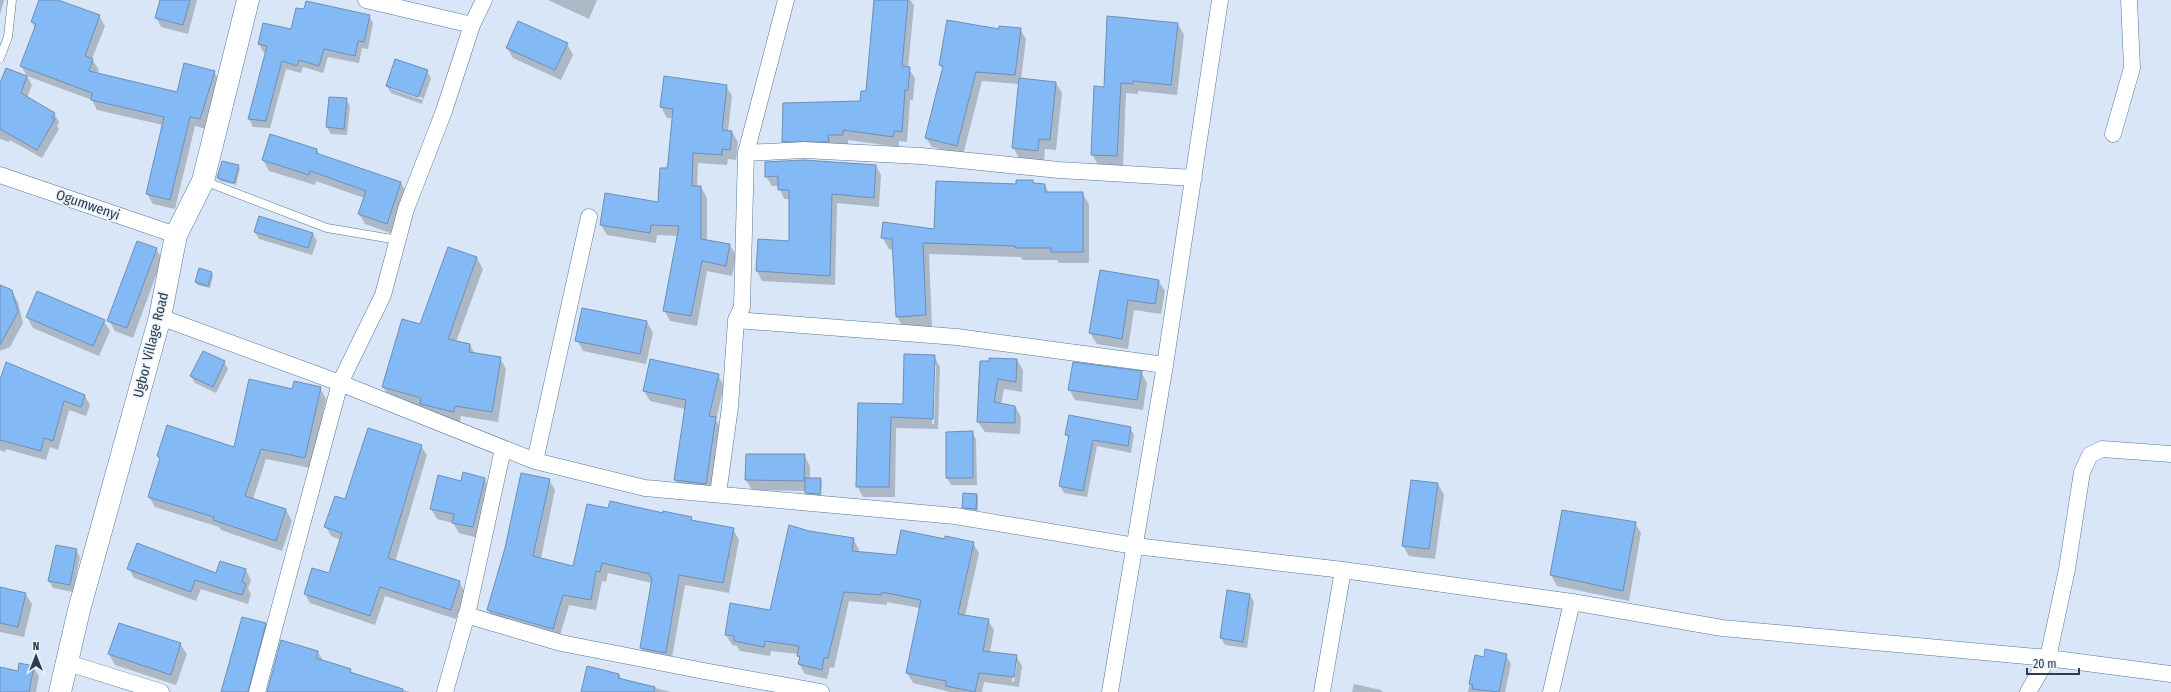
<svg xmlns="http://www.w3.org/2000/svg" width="2171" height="692" viewBox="0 0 2171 692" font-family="'Fira Sans Condensed',sans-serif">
  <rect width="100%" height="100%" fill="#d8e6f7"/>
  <path fill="#0003" fill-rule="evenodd" d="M0 0H4L0 15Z
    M40 0H55L99 16 105 26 92 59 99 70 97 74 177 93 214 72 220 82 206 129 195 126 175 209 153 204 147 194 163 125 97 110 92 100 27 76 21 66 35 28 32 22Z
    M161 0H197L188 34 161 27 156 17Z
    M548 0H597L589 19Z
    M875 0H910L914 5 908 68 915 78 913 100H910L907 142 899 141V147L848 140V145L789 151 783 141 861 102 867 92Z
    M369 16 373 23 368 49 362 48 359 63 328 57 323 73 303 67 301 73 286 69 270 128 253 127 249 119 266 53 263 52 259 44 264 24 292 31Z
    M1178 24 1184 35 1177 95 1138 91V94L1126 93 1123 166 1098 165 1092 154 1105 88Z
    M1020 29 1026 39 1021 79 1056 83 1062 93 1056 150 1045 149 1044 161 1019 158 1013 147 1019 84 982 81 963 155 932 147 926 138 943 70 940 65 999 30Z
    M567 44 573 55 561 80 513 58 507 48Z
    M395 60 427 71 431 78 422 104 391 93 387 86ZM391 87 423 98V100L391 89Z
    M27 76 32 85 27 98 54 113 59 122 57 126 59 129 42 158 10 140 9 142 0 139V86Z
    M665 77 726 86 732 96 728 131 732 132 738 142 736 160 728 159 727 165 698 163 697 187H701L707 198V241L730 245 736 255 732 276 707 271 697 326 670 321 664 310 678 236 657 235 656 243 607 235 601 225 659 203 668 169 673 118H667L661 107Z
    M346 99 350 106 347 135 331 134 327 127Z
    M317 150 320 155 401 183 407 194 393 234 365 224 359 214 364 198 316 181 315 185 269 171 263 160Z
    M238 166 240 169 236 185 220 181 218 178Z
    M876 166 881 175 879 207 837 203 835 285 762 281 757 271 790 242V199H784L779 186H772L766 176Z
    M1032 181 1034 184 1045 185 1049 193H1082L1089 204V263H1059L1057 260H1023L1021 257 929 254 932 327 903 328 897 316 893 250 889 249 882 237 935 230 1017 185Z
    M260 217 313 234 317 241 312 255 259 239 255 232Z
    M156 249 162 259 133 338 115 331 109 321Z
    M477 258 483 269 456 342 470 345 475 354 500 358 506 369 498 422 461 416 460 422 427 414 422 407 389 397 383 387Z
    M1101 271 1158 280 1165 291 1161 314 1134 310 1128 349 1097 344 1090 333Z
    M212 273 213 276 210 288 197 285 196 281Z
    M0 286 11 291 18 302 23 323 10 347 0 351Z
    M37 293 104 321 110 331 99 356 33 328 27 317Z
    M647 322 653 333 646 364 583 351 577 340Z
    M934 356 940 367 938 429 896 428 895 497H863L857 486 859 404 904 405ZM934 365H936L934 424H932Z
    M1017 360 1023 370 1022 392 1004 389 1001 404 1015 406 1021 417 1020 434 985 432 978 422 990 362Z
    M224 362 228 369 216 393 195 383 191 376Z
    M7 364 85 396 90 405 86 416 69 410 58 450 50 447 46 460 6 449 5 452 0 450V379Z
    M1141 372 1147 383 1143 410 1075 400 1069 389Z
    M718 375 724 386 716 420 721 429 711 494 681 490 675 480 685 409 650 401 644 391Z
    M320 388 326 399 311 468 266 459 253 499 286 510 292 521 282 551 221 530 219 527 155 507 149 497 160 461 158 456 234 449 293 390Z
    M1130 428 1134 435 1131 453 1097 446 1087 497 1064 493 1060 486 1069 439 1066 435Z
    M972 432 976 439 977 485H951L947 478V433Z
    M421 446 427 455 395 562 459 582 465 592 456 619 385 596 375 625 310 603 305 594 330 574 341 540 331 536 326 527Z
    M804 455 810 466V479H820L822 482 821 497 808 496 806 491 752 490 746 480Z
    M484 478 490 489 478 538 459 533 453 523 437 519 431 509 462 482Z
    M549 480 555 490 541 558 574 567 608 509 691 518 693 521 733 529 739 540 729 593 685 585 671 663 647 659 641 648 652 583 608 573 606 582 602 581 596 610 569 605 559 639 494 620 488 610Z
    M1438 484 1444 495 1435 559 1409 556 1403 546Z
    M977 495 978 498V512L965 511 963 507Z
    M1563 511 1635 523 1641 533 1629 601 1557 586 1551 575Z
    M809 532 853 539 859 549 858 552 897 556 945 540 973 543 979 553 965 616 988 620 994 630 990 652 1016 656 1022 666 1019 687 984 682 982 692H950L913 683 907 673 920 608 887 602V605L849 601 834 668 830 667 827 679 805 674 799 664 800 660 798 654 771 651 770 656 740 651 737 646 732 645 726 635 771 611ZM1014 663H1017L1014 682H1012Z
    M76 550 80 557 73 592 53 588 49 581Z
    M129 569 217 574 246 570 251 580 248 589 251 594 248 604 201 589 196 601 134 578Z
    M0 588 25 593 32 604 24 637 0 632Z
    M1250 595 1254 602 1247 648 1225 645 1221 638Z
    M265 624 271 634 256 692H222Z
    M282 641 318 652 323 661 350 670 353 674 410 692H268Z
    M180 644 187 654 176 685 115 665 109 654Z
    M1506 655 1511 664 1505 692H1468L1475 657 1485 659Z
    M33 667 39 676 36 692H0V668L19 672Z
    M619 674 622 680 671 692H582Z
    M1354 684 1381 690 1383 692H1352Z"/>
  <path fill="#83b9f4" stroke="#6d8fb5" d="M39 0H58L100 15 85 56 93 59 89 71 177 92 184 63 215 71 200 119 190 117 170 200 146 194 164 117 91 100 92 93 20 66 36 24 31 22Z
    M160 0H190L183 25 155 18Z
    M874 0H908L902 66 910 67 908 90H905L902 132 894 131 893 137 843 130V135H828L829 142H782L783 103 860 101 861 91H866Z
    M306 1 370 15 364 42 358 41 355 56 324 49 319 66 299 60 297 66 282 61 266 121 248 119 267 46 258 44 263 23 291 29 296 8 304 9Z
    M1107 16 1178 23 1171 85 1133 81V84L1121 83 1117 156 1091 155 1094 86 1104 87Z
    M947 20 999 29V26L1021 28 1015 75 976 72 957 146 925 138 943 66 939 65Z
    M518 21 568 43 555 70 506 48Z
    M395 59 428 70 418 97 386 86Z
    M6 68 27 76 21 93 55 113 52 118 55 119 37 150 0 129V83Z
    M664 76 727 85 722 130 732 131 730 150 722 149V155L693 153 692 186H701V239L730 244 726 266 702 261 691 316 663 311 679 226 651 225 650 233 600 225 605 193 658 202 660 168H667L668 162 673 109 660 107Z
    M1019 78 1056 82 1050 140 1039 139 1038 151 1012 148Z
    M329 97 347 98 344 129 326 127Z
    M270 134 317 149 316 153 401 182 387 224 358 214 366 191 310 171 309 175 262 160Z
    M804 160 876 165 874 198 832 194 830 276 756 271 758 239 789 241V190H778V176L765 177V162Z
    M222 161 239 165 234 183 217 178Z
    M1016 180H1033V183L1045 184V192H1083V252H1051V248H1015V246L923 243 926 315 896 317 892 239 881 238 883 222 934 229 936 181 1016 184Z
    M259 216 313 233 308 248 254 232Z
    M137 241 157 248 127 328 107 321Z
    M448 247 477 257 448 339 470 344 469 352 501 357 492 412 455 406 454 412 420 404 421 398 382 387 402 319 420 324Z
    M199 268 212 272 208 286 195 282Z
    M1100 270 1159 280 1155 304 1128 300 1122 339 1089 333Z
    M0 285 12 290 18 312 0 345Z
    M37 291 105 320 93 346 26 317Z
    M582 308 647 321 640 354 575 341Z
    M203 351 225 361 213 387 190 376Z
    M904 354 935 355 933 419 891 417 889 487H856L858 403 903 404Z
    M989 358 1017 359 1016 382 998 379 994 402 1015 406V423L977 422 980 361H989Z
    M650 359 719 374 709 416 716 417 706 484 674 480 686 400 643 391Z
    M6 362 85 395 81 407 64 401 53 441 44 438 41 451 0 440V380Z
    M1073 362 1142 371 1137 400 1068 390Z
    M249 379 292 389 294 381 321 387 305 458 261 449 245 496 286 509 276 541 213 520 214 517 148 497 160 458 157 456 167 425 234 447Z
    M1069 415 1131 427 1128 446 1093 440 1083 491 1059 486 1069 435H1065Z
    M368 428 422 445 388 558 460 581 451 610 380 587 370 616 304 594 312 568 329 573 342 533 324 527 335 496 345 499Z
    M973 431V478H946V432Z
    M746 454H805L804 481 745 480Z
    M463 472 485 478 473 527 452 523 454 514 430 509 438 475 461 481Z
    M521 473 550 479 533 556 573 566 587 504 608 508 610 501 663 513V511L692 517 691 520 734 528 723 583 679 575 666 653 640 648 652 578 650 577V574L602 563 600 572 596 571 591 600 563 595 553 629 487 610 505 548Z
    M805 478H821L820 494 805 493Z
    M1411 480 1438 483 1429 549 1402 546Z
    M963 493 977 494 976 509 962 508Z
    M1562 510 1636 522 1623 591 1550 575Z
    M789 525 809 531 854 538 852 551 896 555 901 530 945 539V536L974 542 958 614 989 619 983 651 1017 655 1014 677 979 673 975 692 946 686V681L906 673 921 600 882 592V595L844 592 828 658H824L822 670 798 664 800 657 797 656 799 646 765 641 764 647 734 641V636L725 635 730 603 770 610Z
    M137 543 216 573 220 561 246 569 242 582 246 584 242 595 195 580 191 592 127 569Z
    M56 545 77 549 70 585 48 581Z
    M0 587 26 593 18 627 0 623Z
    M1227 590 1250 594 1243 642 1220 638Z
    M242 617 266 623 248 692H221Z
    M119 623 181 643 171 675 108 654Z
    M281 640 318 651 316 658 351 669 350 672 403 689 402 692H267Z
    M1485 649 1507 654 1499 692 1472 689 1473 685 1469 684 1475 655 1484 657Z
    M19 663 34 666 29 692H0V667L18 671Z
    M587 666 619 674 618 678 655 687 654 692H581Z"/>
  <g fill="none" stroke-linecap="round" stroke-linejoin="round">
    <g stroke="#56779b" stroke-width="9">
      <path id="lane" d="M0 58 8 37 12 0
        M204 181 327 228 398 240"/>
    </g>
    <g stroke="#56779b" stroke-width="17">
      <path id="street" d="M366 0 472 25
        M2113 134 2132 68 2129 0
        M746 153 804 150 921 156 1059 170 1194 178
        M0 175 176 235
        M160 317 340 383 535 461 645 488 955 516 1135 546 1343 570 1572 602 1722 628 2048 658 2171 674
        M736 320 957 337 1165 365
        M535 461 589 217
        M718 494 730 407 736 320 742 307 746 153 786 0
        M466 615 561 643 704 671 821 692
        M68 663 161 692
        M257 692 340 383 383 295 406 209 444 111 472 25 484 0
        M445 692 468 610 503 449
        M1110 692 1165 365 1220 0
        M1322 692 1343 570
        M1551 692 1572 602
        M2028 692 2048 658 2067 569 2082 472 2090 455 2102 449 2171 454"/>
    </g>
    <g stroke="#56779b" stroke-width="23">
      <path id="secondary" d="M60 692 79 610 160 317 176 235 203 181 248 0"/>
    </g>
    <use href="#lane" stroke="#fff" stroke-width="8"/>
    <use href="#street" stroke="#fff" stroke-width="16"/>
    <use href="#secondary" stroke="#fff" stroke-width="22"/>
  </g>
  <g text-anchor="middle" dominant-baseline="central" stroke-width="3" stroke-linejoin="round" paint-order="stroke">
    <g font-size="14" fill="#2c3b4b" stroke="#ebf3fb">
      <text transform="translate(88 205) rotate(19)">Ogumwenyi</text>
      <text transform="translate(151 345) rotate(-76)">Ugbor Village Road</text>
    </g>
  </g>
  <g transform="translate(36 656)" stroke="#ebf3fb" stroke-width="3" paint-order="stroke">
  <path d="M0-3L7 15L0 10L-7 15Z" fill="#2c3b4b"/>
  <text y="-6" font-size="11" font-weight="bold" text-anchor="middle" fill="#2c3b4b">N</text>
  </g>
  <path d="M2027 668v6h52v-6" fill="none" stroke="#2c3b4b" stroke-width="2"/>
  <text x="2033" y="668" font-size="12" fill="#2c3b4b" stroke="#ebf3fb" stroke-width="3" paint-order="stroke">20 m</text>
</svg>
